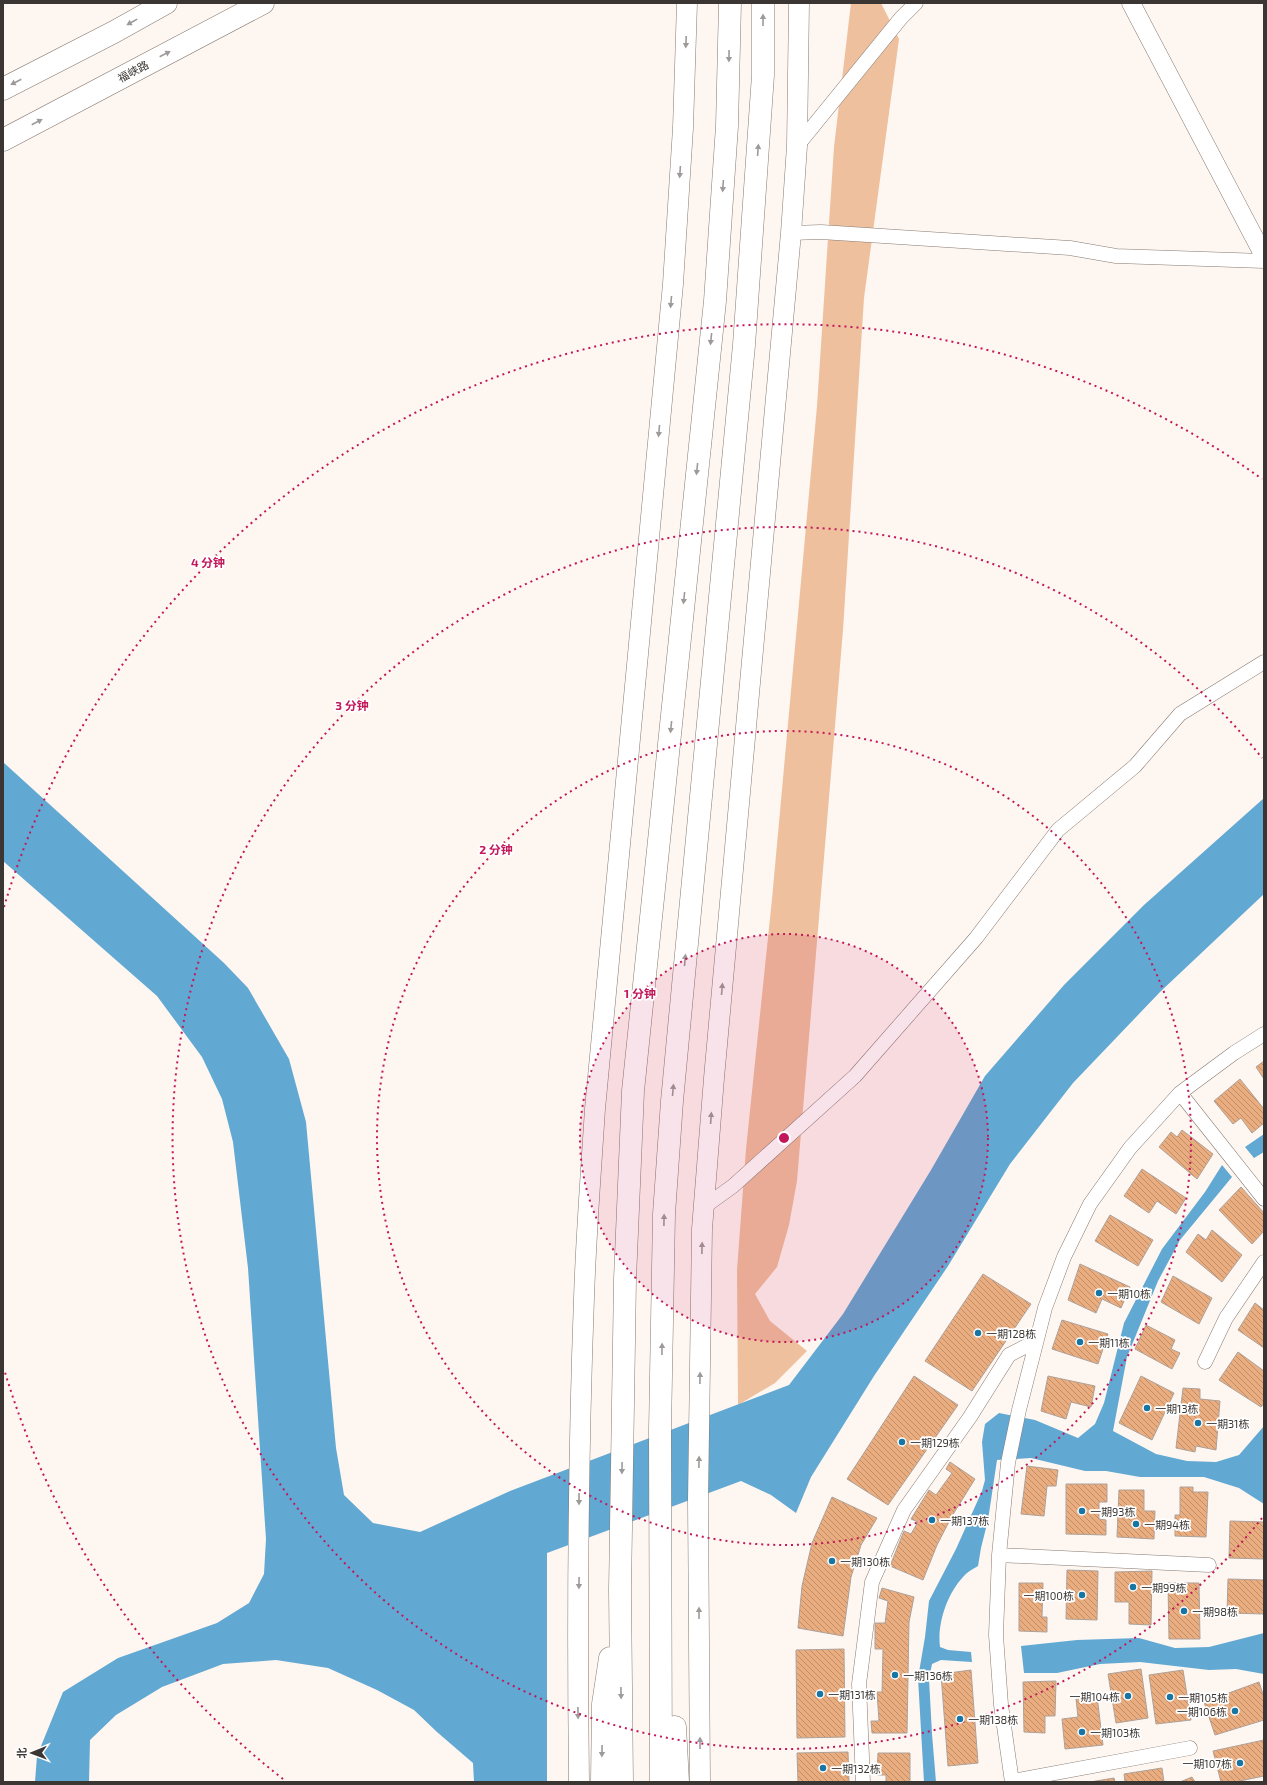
<svg xmlns="http://www.w3.org/2000/svg" width="1267" height="1785" viewBox="0 0 1267 1785" font-family="'Exo 2','Noto Sans SC',sans-serif">
  <defs>
    <pattern id="building-back-hatch" width="6" height="6" patternUnits="userSpaceOnUse"><rect width="6" height="6" fill="#eaad7f"/><path d="M-1 5l2 2M0 0l6 6M5-1l2 2" fill="none" stroke="#bf8e69"/></pattern>
  </defs>
  <rect width="100%" height="100%" fill="#fef6f1"/>
  <path fill="#eec09e" d="M851 3H881L899 39 864 298 843 630 797 1181 789 1225 777 1267 755 1294 770 1321 807 1351 775 1383 738 1405 737 1270 746 1149 772 899 817 406 834 147Z"/>
  <path fill="#61a8d2" d="M3 762 224 963 248 988 289 1059 306 1122 336 1448 344 1495 373 1523 420 1532 510 1491 789 1385 843 1314 931 1170 985 1076 1064 985 1144 905 1264 798V894L1160 992 1073 1083 1010 1164 948 1266 874 1376 811 1477 796 1513 771 1495 741 1481 547 1553V1782H474L473 1763 437 1732 414 1710 377 1690 328 1668 276 1660 223 1664 162 1687 116 1715 90 1740 89 1782H35L37 1756 63 1692 118 1658 217 1623 249 1603 264 1574 266 1539 248 1268 233 1142 222 1099 202 1057 157 996 3 861Z
    M1264 1134V1152L1254 1158 1245 1147Z
    M1222 1165 1232 1177 1180 1240 1158 1281 1127 1357 1113 1431 1156 1454 1187 1461 1216 1462 1239 1455 1264 1426V1504L1239 1488 1204 1477H1140L1106 1471H1085L1031 1458 997 1460 988 1520 981 1548 978 1566C973 1569 967 1572 963 1577 947 1594 937 1624 940 1647L948 1650 971 1652 972 1662 941 1660 932 1664 929 1679 932 1734 936 1782H924L918 1678 925 1637 929 1601 956 1549 982 1491 985 1480 982 1442 985 1424 999 1413 1035 1420 1078 1438 1095 1424 1104 1403 1124 1323 1162 1249 1205 1192Z
    M1264 1633V1674L1236 1669 1209 1670 1140 1662 1100 1664 1057 1673H1024L1021 1646 1077 1640 1139 1638 1175 1648 1209 1647Z"/>
  <path fill="url(#building-back-hatch)" stroke="#aea199" d="M1264 1061V1079L1256 1067Z
    M1240 1079 1264 1109V1123L1252 1133 1241 1118 1233 1124 1214 1101Z
    M1182 1130 1213 1154 1197 1179 1159 1147 1171 1132 1177 1137Z
    M1142 1169 1186 1198 1176 1214 1157 1201 1149 1213 1124 1196Z
    M1241 1187 1264 1213V1231L1252 1244 1219 1210Z
    M1110 1215 1153 1240 1138 1266 1095 1241Z
    M1212 1230 1242 1255 1222 1282 1186 1252 1198 1234 1206 1240Z
    M1080 1264 1130 1287 1121 1308 1102 1299 1096 1313 1068 1300Z
    M983 1274 1031 1304 972 1391 925 1361Z
    M1173 1276 1212 1298 1199 1324 1161 1302Z
    M1255 1303 1264 1310V1348L1238 1330Z
    M1062 1320 1108 1334 1098 1364 1052 1349Z
    M1146 1325 1175 1340 1171 1349 1180 1353 1172 1369 1135 1349Z
    M1238 1352 1264 1371V1403L1261 1407 1219 1380Z
    M914 1376 958 1405 888 1505 847 1479Z
    M1048 1376 1095 1386 1091 1407 1071 1402 1066 1419 1041 1411Z
    M1141 1376 1174 1393 1152 1440 1119 1423Z
    M1183 1388 1200 1389V1399L1220 1401 1216 1450 1196 1446 1195 1452 1176 1448Z
    M950 1462 975 1479 952 1516 937 1545 923 1580 890 1566 904 1531 911 1534 918 1522 911 1519 929 1490 936 1495 952 1473 946 1469Z
    M1027 1466 1058 1470 1056 1486H1047L1044 1516 1021 1514Z
    M1066 1484H1107V1502H1099V1519L1106 1520V1535L1066 1534Z
    M1180 1487H1193V1492H1208L1206 1537 1175 1536V1515H1180Z
    M1119 1490H1144V1511H1155L1154 1539 1117 1537Z
    M832 1497 877 1518 861 1545 851 1577 843 1636 798 1628 802 1586 812 1543Z
    M1230 1521 1264 1522V1559L1229 1558Z
    M1067 1570 1098 1571 1097 1620 1066 1619Z
    M1152 1571 1151 1625 1129 1624V1602H1115V1572Z
    M1228 1579 1264 1580V1614L1227 1613Z
    M1019 1583H1043L1042 1617H1047V1632L1019 1631Z
    M1168 1583H1199L1200 1639H1169Z
    M882 1588 914 1597 909 1622 907 1733H872L871 1721H879L877 1692H882L883 1649H875V1623H885L888 1601 879 1598Z
    M844 1649 845 1737 797 1738 796 1650Z
    M1141 1669 1148 1718 1116 1723 1108 1674Z
    M971 1670 978 1763 948 1766 941 1674Z
    M1183 1670 1191 1720 1156 1724 1149 1675Z
    M1056 1681 1055 1716H1045V1733L1024 1732 1023 1682Z
    M1259 1682 1264 1697V1720L1215 1735 1204 1702Z
    M1097 1696 1103 1745 1065 1749 1062 1719 1078 1717 1076 1699Z
    M1264 1740V1776L1235 1782H1221L1213 1751Z
    M848 1752 849 1782H798L797 1753Z
    M878 1753H910V1782H886V1775H877Z
    M1162 1768 1164 1782H1125L1124 1774Z
    M1192 1777 1195 1782H1180Z
    M1114 1778 1115 1782H1090Z"/>
  <g fill="none" stroke-linecap="round" stroke-linejoin="round">
    <g stroke="#867a72" stroke-width="15">
      <path id="minor" d="M797 146 901 18 916 3
        M791 233 821 232 1070 248 1116 256 1264 261
        M1180 1093 1264 1199
        M704 1207 733 1186 855 1076 976 938 1058 830 1135 766 1180 714 1264 662
        M1205 1362 1226 1318 1264 1262
        M999 1555 1209 1565
        M1012 1781 1190 1748
        M863 1782 859 1684 872 1582 904 1510 970 1417 1009 1355 1036 1341
        M1012 1782 1001 1705 996 1635 999 1555 1008 1463 1019 1410 1045 1308 1064 1257 1090 1204 1130 1148 1180 1093 1234 1053 1264 1034"/>
    </g>
    <g stroke="#867a72" stroke-width="19">
      <path id="tertiary" d="M1131 3 1264 256"/>
    </g>
    <g stroke="#867a72" stroke-width="21">
      <path id="secondary" d="M579 1782C577 1621 578 1459 584 1298 586 1235 591 1172 595 1109L673 284 683 128 687 3
        M700 1782 698 1501 702 1229 714 1078 791 233 797 146 799 3"/>
    </g>
    <g stroke="#867a72" stroke-width="23">
      <path id="trunk" d="M3 89 114 32 166 3
        M3 140 263 3
        M675 1727 678 1782
        M602 1782 603 1704 610 1658
        M622 1782 620 1590 625 1279 633 1091 715 301 727 126 730 3
        M661 1782 660 1430 664 1214 672 1101 744 345 763 75V3"/>
    </g>
    <use href="#minor" stroke="#fff" stroke-width="14"/>
    <use href="#tertiary" stroke="#fff" stroke-width="18"/>
    <use href="#secondary" stroke="#fff" stroke-width="20"/>
    <use href="#trunk" stroke="#fff" stroke-width="22"/>
  </g>
  <defs><path id="oneway-solid" d="M-6-.8H1V-3.2L6.5 0L1 3.2V.8H-6Z"/></defs>
  <g fill="#9d9a99">
    <use href="#oneway-solid" transform="translate(763 20) rotate(-90)"/>
    <use href="#oneway-solid" transform="translate(132 22) rotate(151)"/>
    <use href="#oneway-solid" transform="translate(686 42) rotate(92)"/>
    <use href="#oneway-solid" transform="translate(165 54) rotate(-27)"/>
    <use href="#oneway-solid" transform="translate(729 56) rotate(91)"/>
    <use href="#oneway-solid" transform="translate(16 82) rotate(153)"/>
    <use href="#oneway-solid" transform="translate(37 122) rotate(-28)"/>
    <use href="#oneway-solid" transform="translate(758 150) rotate(-86)"/>
    <use href="#oneway-solid" transform="translate(680 172) rotate(94)"/>
    <use href="#oneway-solid" transform="translate(723 186) rotate(94)"/>
    <use href="#oneway-solid" transform="translate(671 302) rotate(95)"/>
    <use href="#oneway-solid" transform="translate(711 339) rotate(96)"/>
    <use href="#oneway-solid" transform="translate(659 431) rotate(95)"/>
    <use href="#oneway-solid" transform="translate(697 469) rotate(96)"/>
    <use href="#oneway-solid" transform="translate(684 598) rotate(96)"/>
    <use href="#oneway-solid" transform="translate(671 727) rotate(96)"/>
    <use href="#oneway-solid" transform="translate(685 960) rotate(-85)"/>
    <use href="#oneway-solid" transform="translate(722 989) rotate(-85)"/>
    <use href="#oneway-solid" transform="translate(673 1090) rotate(-85)"/>
    <use href="#oneway-solid" transform="translate(711 1118) rotate(-86)"/>
    <use href="#oneway-solid" transform="translate(664 1220) rotate(-89)"/>
    <use href="#oneway-solid" transform="translate(702 1248) rotate(-89)"/>
    <use href="#oneway-solid" transform="translate(662 1349) rotate(-89)"/>
    <use href="#oneway-solid" transform="translate(700 1378) rotate(-89)"/>
    <use href="#oneway-solid" transform="translate(699 1462) rotate(-89)"/>
    <use href="#oneway-solid" transform="translate(622 1468) rotate(91)"/>
    <use href="#oneway-solid" transform="translate(579 1499) rotate(90)"/>
    <use href="#oneway-solid" transform="translate(579 1583) rotate(91)"/>
    <use href="#oneway-solid" transform="translate(699 1613) rotate(-90)"/>
    <use href="#oneway-solid" transform="translate(621 1693) rotate(89)"/>
    <use href="#oneway-solid" transform="translate(578 1713) rotate(89)"/>
    <use href="#oneway-solid" transform="translate(700 1743) rotate(-90)"/>
    <use href="#oneway-solid" transform="translate(602 1751) rotate(91)"/>
  </g>
  <circle cx="784" cy="1138" r="204" fill="#c2185b" fill-opacity=".12"/>
  <g fill="none" stroke="#c2185b" stroke-width="2" stroke-dasharray="2 4">
    <circle cx="784" cy="1138" r="204"/>
    <circle cx="784" cy="1138" r="407"/>
    <path d="M1262 1518A611 611 0 1 1 1262 758"/>
    <path d="M283 1779A814 814 0 0 1 4 1369M4 907A814 814 0 0 1 1262 479"/>
  </g>
  <g fill="#1675a2" stroke="#fff" stroke-width="1.5">
    <circle cx="1099" cy="1293" r="4"/>
    <circle cx="978" cy="1333" r="4"/>
    <circle cx="1080" cy="1342" r="4"/>
    <circle cx="1147" cy="1408" r="4"/>
    <circle cx="1198" cy="1423" r="4"/>
    <circle cx="902" cy="1442" r="4"/>
    <circle cx="1082" cy="1511" r="4"/>
    <circle cx="932" cy="1520" r="4"/>
    <circle cx="1136" cy="1524" r="4"/>
    <circle cx="832" cy="1561" r="4"/>
    <circle cx="1133" cy="1587" r="4"/>
    <circle cx="1082" cy="1595" r="4"/>
    <circle cx="1184" cy="1611" r="4"/>
    <circle cx="895" cy="1675" r="4"/>
    <circle cx="820" cy="1694" r="4"/>
    <circle cx="1128" cy="1696" r="4"/>
    <circle cx="1170" cy="1697" r="4"/>
    <circle cx="1235" cy="1711" r="4"/>
    <circle cx="960" cy="1719" r="4"/>
    <circle cx="1082" cy="1732" r="4"/>
    <circle cx="1240" cy="1763" r="4"/>
    <circle cx="823" cy="1768" r="4"/>
  </g>
  <g text-anchor="middle" dominant-baseline="central" stroke-width="3.5" stroke-linejoin="round" paint-order="stroke">
    <g font-size="11" fill="#3b3633" stroke="#fff">
      <text transform="translate(133 71) rotate(-28)">福峡路</text>
    </g>
    <g font-size="11" fill="#3b3633" stroke="#fff" text-anchor="start">
      <text x="1107" y="1293">一期10栋</text>
      <text x="986" y="1333">一期128栋</text>
      <text x="1088" y="1342">一期11栋</text>
      <text x="1155" y="1408">一期13栋</text>
      <text x="1206" y="1423">一期31栋</text>
      <text x="910" y="1442">一期129栋</text>
      <text x="1090" y="1511">一期93栋</text>
      <text x="940" y="1520">一期137栋</text>
      <text x="1144" y="1524">一期94栋</text>
      <text x="840" y="1561">一期130栋</text>
      <text x="1141" y="1587">一期99栋</text>
      <text x="1074" y="1595" text-anchor="end">一期100栋</text>
      <text x="1192" y="1611">一期98栋</text>
      <text x="903" y="1675">一期136栋</text>
      <text x="828" y="1694">一期131栋</text>
      <text x="1120" y="1696" text-anchor="end">一期104栋</text>
      <text x="1178" y="1697">一期105栋</text>
      <text x="1227" y="1711" text-anchor="end">一期106栋</text>
      <text x="968" y="1719">一期138栋</text>
      <text x="1090" y="1732">一期103栋</text>
      <text x="1232" y="1763" text-anchor="end">一期107栋</text>
      <text x="831" y="1768">一期132栋</text>
    </g>
  </g>
  <circle cx="784" cy="1138" r="6" fill="#c2185b" stroke="#fff" stroke-width="2"/>
  <g font-size="12" text-anchor="middle" font-weight="bold" fill="#c2185b" stroke="#fff" stroke-width="3.5" stroke-linejoin="round" paint-order="stroke">
    <text x="208" y="567">4 分钟</text>
    <text x="352" y="710">3 分钟</text>
    <text x="496" y="854">2 分钟</text>
    <text x="640" y="998">1 分钟</text>
  </g>
  <rect width="1267" height="1785" fill="none" stroke="#3b3633" stroke-width="8"/>
  <g transform="translate(32 1753) rotate(269)" stroke="#ffffff" stroke-width="3" paint-order="stroke">
  <path d="M0-3L7 15L0 10L-7 15Z" fill="#3b3633"/>
  <text y="-6" font-size="11" font-weight="bold" text-anchor="middle" fill="#3b3633">北</text>
  </g>
</svg>
